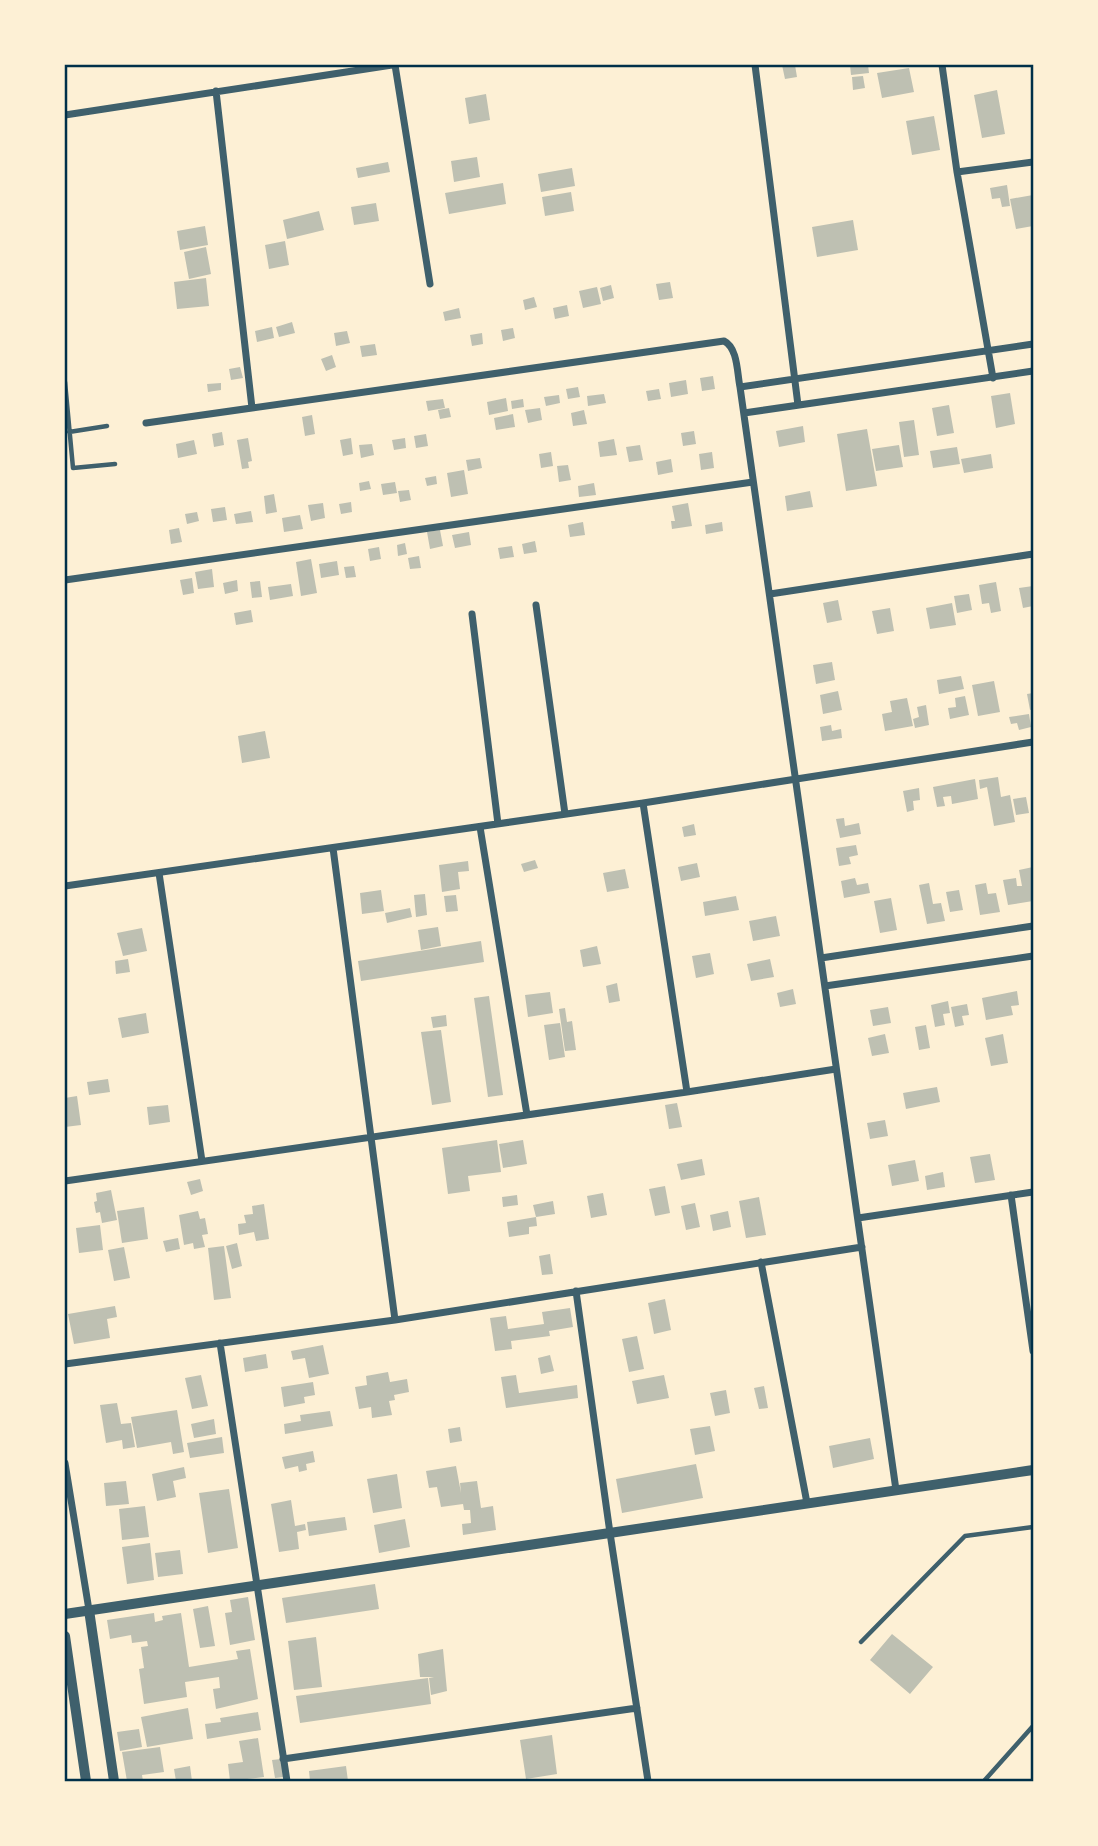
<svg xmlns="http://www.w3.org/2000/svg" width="1098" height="1846" viewBox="0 0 1098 1846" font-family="Literata,serif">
  <rect width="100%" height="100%" fill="#fdf0d5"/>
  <path fill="#bec0b2" d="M782 65H795L797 77 785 79Z
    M850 65H868L869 73 851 75Z
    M909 68 914 92 882 98 877 73Z
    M863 76 865 88 853 90 852 77Z
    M997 90 1005 134 982 138 974 95Z
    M486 94 490 120 469 124 465 98Z
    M934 116 940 150 912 155 906 121Z
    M477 157 480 177 454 182 451 161Z
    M388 162 390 172 358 178 356 168Z
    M572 168 575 186 541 192 538 174Z
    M503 183 506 204 449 214 445 193Z
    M1007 185 1010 206 1002 207 1000 198 992 199 990 188Z
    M571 192 574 211 545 216 542 197Z
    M1033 195V226L1016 229 1010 199Z
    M376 203 379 221 354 225 351 207Z
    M319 211 324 230 287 239 283 220Z
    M853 220 858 250 817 257 812 227Z
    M205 226 208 245 180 250 177 231Z
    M285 241 289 265 269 269 265 245Z
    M206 247 211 274 189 279 184 252Z
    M206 278 209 306 177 309 174 282Z
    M670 282 673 298 659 300 656 284Z
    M611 285 614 298 603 301 600 288Z
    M597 287 601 304 583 308 579 291Z
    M534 297 537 307 525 310 523 300Z
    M567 305 569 316 555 319 553 308Z
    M459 308 461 318 445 321 443 312Z
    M292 322 295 333 279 337 276 327Z
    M272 327 274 338 257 342 255 331Z
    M513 328 515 338 503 341 501 330Z
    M347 331 350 343 336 346 334 333Z
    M482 333 483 344 472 346 470 335Z
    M375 344 377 355 362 357 360 346Z
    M332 355 336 367 326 371 321 359Z
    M240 367 243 378 231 380 229 369Z
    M713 376 715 389 702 391 700 378Z
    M686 380 688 394 671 397 669 383Z
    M221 383V390L208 392 207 384Z
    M578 387 580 397 568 399 566 389Z
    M659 389 661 399 648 401 646 391Z
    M1010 393 1015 424 996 428 991 396Z
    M604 394 606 403 588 406 587 396Z
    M559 395 560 403 546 406 544 397Z
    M506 398 508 411 489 415 487 402Z
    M443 399 445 408 428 411 426 401Z
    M523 399 524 407 512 409 511 401Z
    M949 405 954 433 937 436 932 408Z
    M449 408 451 417 440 419 438 410Z
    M540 408 542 420 528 423 525 410Z
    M584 410 587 424 573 426 571 413Z
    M513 414 515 427 496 430 494 418Z
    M312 415 315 434 305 436 302 417Z
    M914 420 919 455 904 457 899 422Z
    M803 426 805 442 779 447 776 431Z
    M867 429 877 486 846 491 837 434Z
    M694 431 696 444 683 446 681 433Z
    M222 432 224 445 214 447 212 434Z
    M426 434 428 446 416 448 414 436Z
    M248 438 252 461 248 462 249 468 242 469 237 440Z
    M351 438 353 454 343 456 340 440Z
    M405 438 406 448 394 450 392 440Z
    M614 439 617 455 600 457 598 442Z
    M194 440 197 454 178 458 176 444Z
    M372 444 374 455 361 458 359 445Z
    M640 445 643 460 629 462 626 447Z
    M899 445 903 467 876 471 872 449Z
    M957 447 960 464 933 468 930 451Z
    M551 452 553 466 541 468 539 454Z
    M712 452 714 468 701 470 699 454Z
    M991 454 993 468 964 473 961 459Z
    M480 458 482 468 468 471 466 460Z
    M671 459 673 472 658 475 656 462Z
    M568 465 571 480 559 482 557 466Z
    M464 470 468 494 451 497 447 473Z
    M436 476 437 484 427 486 425 478Z
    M369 481 371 489 360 491 359 483Z
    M395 482 397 493 383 495 381 484Z
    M594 483 596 495 579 497 578 486Z
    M409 490 411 500 400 502 398 491Z
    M810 491 813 507 787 511 785 496Z
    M274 494 277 512 266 514 264 496Z
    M351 502 352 512 341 514 339 504Z
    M323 503 325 518 311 521 308 505Z
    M688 503 692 526 672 529 671 521H675L672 506Z
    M225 507 227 520 213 522 211 509Z
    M251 511 253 522 236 524 234 514Z
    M197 512 199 521 187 524 185 514Z
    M300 515 303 529 284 532 282 518Z
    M583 522 585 535 570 537 568 525Z
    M722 522 723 531 706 534 705 525Z
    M179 528 182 542 171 544 169 530Z
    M440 530 443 546 430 549 427 532Z
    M469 532 471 545 455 548 452 535Z
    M535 541 537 552 524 554 522 544Z
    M405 543 407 554 398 556 397 545Z
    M512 546 514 557 500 559 498 548Z
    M379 547 381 559 370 561 368 549Z
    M419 556 421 568 410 569 408 558Z
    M311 559 317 593 301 596 296 562Z
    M337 561 339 575 321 578 319 564Z
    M354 566 356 577 346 578 344 567Z
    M212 569 214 587 198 589 195 572Z
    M192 578 194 593 183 595 180 580Z
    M237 580 238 591 225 594 223 583Z
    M260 581 262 597 252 598 250 582Z
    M996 582 1001 611 991 613 989 603 982 604 979 585Z
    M291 584 293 596 270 600 268 587Z
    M1033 586V597L1032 598 1033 606 1023 608 1019 588Z
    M969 594 972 610 957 613 954 596Z
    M838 600 842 620 827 623 823 603Z
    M952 603 956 625 930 629 926 608Z
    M890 608 894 631 877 634 872 611Z
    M251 610 253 622 236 625 234 613Z
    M832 662 835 680 816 684 813 665Z
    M961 676 964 689 939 694 937 680Z
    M994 681 1000 712 978 716 972 685Z
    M838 691 842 710 823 714 820 695Z
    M1033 693V709L1030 710 1027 694Z
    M965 696 969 715 950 719 948 708 956 707 955 698Z
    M907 698 913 726 885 731 882 714 892 712 890 701Z
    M926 705 929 725 915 728 913 719 919 717 917 707Z
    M1029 714 1031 727 1019 730 1017 723 1011 724 1009 717Z
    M831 725 832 731 841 729 842 738 822 741 820 727Z
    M265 731 270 758 242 763 238 736Z
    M998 777 1001 797 1010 795 1015 822 994 826 987 787 980 789 979 780Z
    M975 779 978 799 952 804 951 796 943 797 945 806 937 807 933 787Z
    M919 788 920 800 913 801 914 810 907 812 903 791Z
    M1026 797 1029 813 1016 815 1013 799Z
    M844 818 845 826 859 823 861 834 840 838 836 819Z
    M694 824 696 835 684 837 682 827Z
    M856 845 858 855 849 857 851 864 839 866 836 848Z
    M535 860 538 868 524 872 521 864Z
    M468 861 469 871 458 872 460 889 442 892 439 865Z
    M697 863 700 877 681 881 678 867Z
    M1033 867V901L1008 905 1003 880 1016 878 1017 886H1022L1019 870Z
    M625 869 629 888 607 892 603 873Z
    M855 878 857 885 868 883 870 893 844 898 841 881Z
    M929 883 933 904 941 903 945 921 927 924 919 885Z
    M986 883 988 894 996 893 1000 912 980 915 975 885Z
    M381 890 384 911 362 914 360 893Z
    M959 890 963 910 950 912 946 892Z
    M425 894 427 915 416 917 414 895Z
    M456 895 458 911 446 912 444 896Z
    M736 896 739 910 705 916 703 902Z
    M891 898 897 930 880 933 874 901Z
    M410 908 412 917 387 923 385 913Z
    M776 916 780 936 753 941 749 921Z
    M438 927 441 946 421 950 418 930Z
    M142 928 147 951 123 956 117 933Z
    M481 941 484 962 361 981 358 961Z
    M597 946 601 964 583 967 580 950Z
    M710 953 714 974 696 978 692 956Z
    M128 959 130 972 116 974 115 961Z
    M770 959 774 977 751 981 747 964Z
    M617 983 620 1001 609 1003 606 986Z
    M793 989 796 1004 780 1007 777 993Z
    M1017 991 1019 1005 1011 1006 1013 1015 986 1020 982 998Z
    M550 992 553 1013 528 1017 525 995Z
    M489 996 503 1095 488 1097 474 998Z
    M948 1001 950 1013 943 1014 945 1025 935 1027 931 1005Z
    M967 1004 969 1015 962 1016 964 1025 955 1027 951 1007Z
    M888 1007 891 1023 873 1026 870 1010Z
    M565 1008 567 1022 572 1021 576 1050 565 1051 559 1009Z
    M146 1013 149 1033 122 1038 118 1018Z
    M446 1015 447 1026 433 1028 431 1017Z
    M560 1023 565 1057 549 1060 544 1025Z
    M926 1025 930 1048 919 1050 915 1027Z
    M441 1030 451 1102 432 1105 421 1032Z
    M885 1034 889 1053 872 1056 868 1038Z
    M1003 1034 1008 1063 991 1066 985 1038Z
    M108 1079 110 1092 89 1095 87 1082Z
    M937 1087 940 1102 906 1109 903 1093Z
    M77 1096 81 1125 65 1127V1098Z
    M677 1103 682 1127 669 1129 665 1105Z
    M168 1105 170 1122 149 1125 147 1107Z
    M885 1120 888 1136 870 1139 867 1123Z
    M497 1140 501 1172 468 1176 470 1191 448 1194 442 1148Z
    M523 1140 527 1164 503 1168 499 1144Z
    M990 1154 995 1180 975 1183 970 1157Z
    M702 1159 705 1175 681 1180 677 1164Z
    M915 1160 919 1181 892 1186 888 1165Z
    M943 1172 945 1187 927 1190 925 1176Z
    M200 1179 203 1191 191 1195 187 1182Z
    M665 1186 670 1213 655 1216 649 1189Z
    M111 1190 117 1220 102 1223 100 1212 96 1213 94 1202 97 1201 96 1193Z
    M603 1193 607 1215 591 1218 587 1196Z
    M517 1195 518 1205 503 1207 502 1197Z
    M759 1197 766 1235 746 1238 739 1201Z
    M553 1201 555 1214 536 1217 533 1205Z
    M695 1203 700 1227 686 1230 681 1206Z
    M264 1204 269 1239 256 1241 254 1232 239 1235 238 1224 246 1223 244 1215 253 1214 252 1206Z
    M144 1207 148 1239 122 1243 117 1211Z
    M198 1211 200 1219 205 1218 208 1234 202 1235 205 1247 194 1249 193 1243 184 1245 179 1215Z
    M728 1211 731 1227 713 1231 710 1215Z
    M536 1217 537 1226 529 1227V1234L509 1237 507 1222Z
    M100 1225 103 1250 79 1253 76 1228Z
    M178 1238 180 1249 166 1252 163 1241Z
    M237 1243 242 1266 232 1269 226 1246Z
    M224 1246 231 1298 214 1300 208 1248Z
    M124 1247 130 1278 114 1281 108 1250Z
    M550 1254 553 1274 542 1275 539 1256Z
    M665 1299 671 1330 654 1334 648 1303Z
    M115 1306 117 1317 107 1319 110 1338 74 1344 68 1314Z
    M570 1308 573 1327 549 1331 550 1336 511 1341 512 1349 495 1351 490 1318 506 1316 508 1329 544 1324 542 1312Z
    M637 1336 644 1369 629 1372 622 1339Z
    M323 1345 329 1374 309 1378 305 1358 293 1360 291 1351Z
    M266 1354 268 1368 245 1372 243 1358Z
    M550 1355 554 1371 541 1374 538 1358Z
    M388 1372 390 1382 407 1379 409 1392 394 1395 395 1400 389 1401 392 1415 372 1418 371 1407 359 1409 355 1387 367 1385 366 1376Z
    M201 1375 208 1406 192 1409 185 1378Z
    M516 1375 519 1393 577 1385 578 1398 506 1408 501 1377Z
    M664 1375 669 1398 637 1404 632 1381Z
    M313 1382 315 1395 304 1397 305 1403 284 1407 281 1387Z
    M764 1386 768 1408 759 1409 754 1388Z
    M726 1390 730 1413 715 1416 710 1393Z
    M117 1403 121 1424 131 1423 135 1447 123 1449 122 1440 106 1443 100 1405Z
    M177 1410 184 1452 173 1454 171 1442 137 1448 131 1417Z
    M330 1411 333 1426 285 1434 284 1424 301 1421 300 1415Z
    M214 1419 216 1434 194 1438 191 1424Z
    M710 1426 715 1451 695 1455 690 1429Z
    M460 1427 462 1441 450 1443 448 1429Z
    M222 1437 224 1453 190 1458 187 1443Z
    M870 1438 874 1459 833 1468 829 1446Z
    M313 1451 315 1462 306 1464 307 1470 299 1472 298 1466 285 1469 282 1457Z
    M696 1464 703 1498 622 1513 616 1479Z
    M456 1466 461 1493 460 1483 477 1481 481 1508 493 1506 496 1530 463 1535 462 1524 471 1523 470 1510H464L463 1504 441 1507 437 1487 429 1488 426 1471Z
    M184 1467 186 1478 173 1481 176 1497 157 1501 152 1474Z
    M397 1474 402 1508 373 1513 367 1479Z
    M126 1481 129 1504 106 1506 104 1483Z
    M229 1489 238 1548 208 1553 199 1493Z
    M291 1500 295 1526 305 1524 306 1530 297 1532 299 1549 279 1552 271 1504Z
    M145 1506 149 1537 122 1540 119 1509Z
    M345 1517 347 1530 309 1536 307 1522Z
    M405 1519 410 1547 379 1553 374 1525Z
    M150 1543 154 1580 127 1584 122 1547Z
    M180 1550 183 1574 158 1577 155 1553Z
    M375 1584 379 1609 286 1623 282 1598Z
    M248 1597 255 1640 230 1645 225 1613 232 1612 230 1600Z
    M208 1606 215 1646 200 1648 193 1609Z
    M154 1613 155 1622 163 1620 162 1616 181 1613 189 1667 238 1659 236 1651 250 1649 258 1699 216 1709 213 1689 220 1688 219 1677 185 1682 187 1697 144 1704 139 1669 144 1668 141 1647 148 1646 147 1641 132 1643 131 1635 110 1639 107 1620Z
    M892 1634 933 1667 910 1694 870 1660Z
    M316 1637 322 1687 294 1690 288 1641Z
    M443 1649 447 1691 431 1695 429 1678 434 1677H420L418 1654Z
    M428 1678 431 1704 300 1723 296 1696Z
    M188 1708 193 1739 147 1747 141 1717Z
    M258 1712 261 1730 207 1739 205 1724 221 1722 220 1718Z
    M139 1729 142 1747 120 1751 117 1732Z
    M552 1735 557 1774 526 1779 520 1740Z
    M258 1738 264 1777 230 1781 228 1764 243 1762 239 1741Z
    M160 1747 164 1772 142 1775 143 1781H127L122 1752Z
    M281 1759 284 1777 275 1778 272 1760Z
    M190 1766 192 1781H176L174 1769Z
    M346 1766 348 1781H310L309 1771Z"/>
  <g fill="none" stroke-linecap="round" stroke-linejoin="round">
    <path stroke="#3f606c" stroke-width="4.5" d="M65 382 73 468 115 464
      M69 432 107 426
      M861 1642 965 1536 1033 1527
      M984 1781 1033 1726"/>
    <path stroke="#3f606c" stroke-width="7" d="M395 65 430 284
      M755 65 798 405
      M942 65 957 172 993 378
      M216 91 252 408
      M65 115 392 65
      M957 172 1033 162
      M740 387 1033 344
      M744 413 1033 371
      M146 423 724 341C738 348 737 373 740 387L896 1490
      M65 580 753 482
      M770 594 1033 554
      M536 605 565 814
      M472 614 498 824
      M643 803 687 1092
      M480 827 527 1115
      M333 848 395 1320
      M159 873 202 1161
      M65 886 643 803 1033 742
      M821 958 1033 926
      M825 986 1033 956
      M65 1181 687 1092 836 1069
      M1011 1195 1033 1351
      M858 1218 1033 1192
      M761 1262 807 1503
      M576 1291 610 1533 648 1781
      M220 1343 287 1781
      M65 1364 395 1320 862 1247
      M65 1463 89 1610
      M283 1759 637 1708"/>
    <path stroke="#3f606c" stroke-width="10" d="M89 1610 114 1781
      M65 1614 1033 1470
      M65 1636 86 1781"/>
  </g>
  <rect width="1098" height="1846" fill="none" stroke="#fdf0d5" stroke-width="133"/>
  <rect x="66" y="66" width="966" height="1714" fill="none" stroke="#003049" stroke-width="2.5"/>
</svg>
